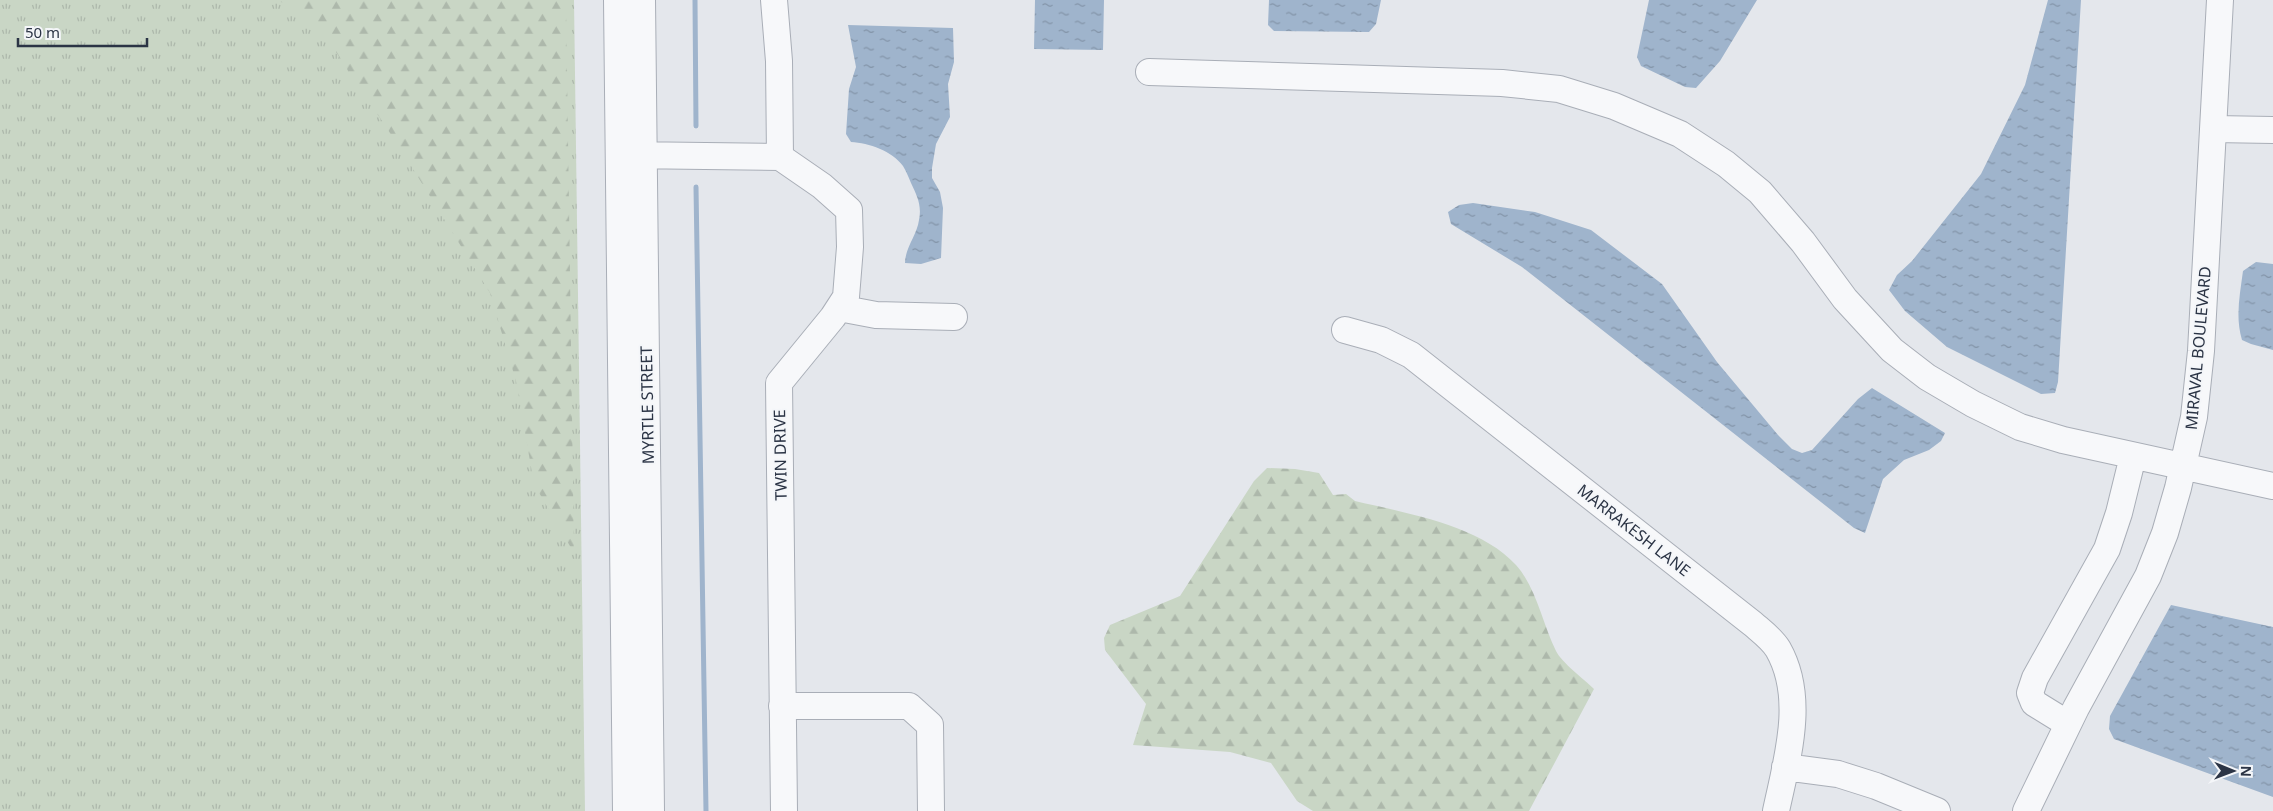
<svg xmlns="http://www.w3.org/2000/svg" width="2273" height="811" viewBox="0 0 2273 811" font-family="'Noto Sans',sans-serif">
  <defs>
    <pattern id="grass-tufts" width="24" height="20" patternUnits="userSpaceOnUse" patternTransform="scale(1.25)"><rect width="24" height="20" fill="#c9d6c5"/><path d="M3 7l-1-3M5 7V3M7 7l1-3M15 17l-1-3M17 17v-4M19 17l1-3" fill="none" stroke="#adb8ab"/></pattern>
    <pattern id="forest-firs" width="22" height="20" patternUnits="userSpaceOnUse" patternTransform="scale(1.25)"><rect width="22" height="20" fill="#c9d6c5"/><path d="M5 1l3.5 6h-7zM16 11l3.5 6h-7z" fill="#adb8ab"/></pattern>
    <pattern id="water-ripples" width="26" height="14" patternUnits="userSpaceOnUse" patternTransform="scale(1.25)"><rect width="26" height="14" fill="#9fb4cc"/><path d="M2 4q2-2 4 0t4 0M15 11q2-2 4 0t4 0" fill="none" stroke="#8293a7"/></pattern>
  </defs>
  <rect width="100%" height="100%" fill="#e4e7ec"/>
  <path fill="url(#grass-tufts)" d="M0 0H574L585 811H0Z"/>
  <path fill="url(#forest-firs)" d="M278 0H566L574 553 534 484 516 381 490 293 400 148 318 25Z
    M1267 468 1295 469 1319 473 1333 495 1346 494 1355 501C1405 513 1480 525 1516 565 1536 587 1543 625 1556 651 1562 663 1584 679 1594 689L1529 811H1313L1297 801 1271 763 1230 752 1133 745 1146 704 1105 650 1104 638 1110 625 1180 596 1254 481Z"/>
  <path fill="url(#water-ripples)" d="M1035 0H1104L1103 50 1034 49Z
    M1269 0H1381L1376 24 1369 32 1274 31 1268 25Z
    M1649 0H1757L1720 61 1696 88 1685 87 1641 66 1637 57Z
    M2048 0H2081L2058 382 2055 393 2041 394 1947 347 1905 311 1889 290 1897 275 1912 261 1981 174 2025 85Z
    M848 25 953 28 954 62 948 84 950 117 936 144 932 168V178L940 192 943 208 941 258 921 264 905 263C905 248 917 235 919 220 922 205 917 196 911 183 909 178 906 171 903 166 892 151 869 143 851 142L846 134 849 89 856 67Z
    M1473 203 1535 212 1591 230 1662 284 1717 362 1778 435 1792 449 1802 453 1812 450 1858 399 1872 388 1945 433 1941 441 1929 450 1904 460 1883 479 1865 533 1854 528 1522 267 1451 224 1448 212 1459 205Z
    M2256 262 2273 264V350L2251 344 2242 340C2235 317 2240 294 2243 271Z
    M2171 605 2273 627V797L2114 739 2109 729 2110 716Z"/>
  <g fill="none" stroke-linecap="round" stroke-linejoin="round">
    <path stroke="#9fb4cc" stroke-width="5" d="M695 0 696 126
      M696 187 706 811"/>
    <g stroke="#a9aeb7" stroke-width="28">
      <path id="minor" d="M617 0 626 811
        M642 0 651 811
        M774 0 779 61 780 157 822 186 849 210 850 247 846 297 833 317 779 383 784 811
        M1149 72 1502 83 1559 89 1614 106 1680 134 1726 164 1760 192 1803 242 1845 299 1892 350 1927 377 1973 404 2020 427 2063 440 2273 486
        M2214 129 2273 130
        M627 155 780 157
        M839 308 876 315 954 317
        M1345 330 1381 340 1411 355 1753 624C1761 631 1772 639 1778 649 1806 698 1787 759 1776 811
        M782 706H909L930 725 931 811
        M2068 724 2034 703 2030 693 2035 678 2107 549 2119 513 2133 456
        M1785 767 1838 774 1876 786 1937 811
        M2026 811 2076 708 2148 576 2165 533 2178 488 2194 417 2201 351 2220 0"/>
    </g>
    <use href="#minor" stroke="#f7f8fa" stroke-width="26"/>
  </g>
  <g text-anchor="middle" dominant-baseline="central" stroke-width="4" stroke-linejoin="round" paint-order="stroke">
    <g font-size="16" fill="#2b3445" stroke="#f4f6f9">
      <text transform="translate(2198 348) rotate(-85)">MIRAVAL BOULEVARD</text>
      <text transform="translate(647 405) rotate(-91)">MYRTLE STREET</text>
      <text transform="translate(780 455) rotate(-91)">TWIN DRIVE</text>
      <text transform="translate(1634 530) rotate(38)">MARRAKESH LANE</text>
    </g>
  </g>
  <g transform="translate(2233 771) rotate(91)" stroke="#f4f6f9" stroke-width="4" paint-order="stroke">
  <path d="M0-4L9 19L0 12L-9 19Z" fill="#2b3445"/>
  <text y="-8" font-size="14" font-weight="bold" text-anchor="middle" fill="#2b3445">N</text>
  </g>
  <path d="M18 38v8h129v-8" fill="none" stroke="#2b3445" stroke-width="2.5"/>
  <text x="25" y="38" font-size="15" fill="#2b3445" stroke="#f4f6f9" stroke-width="4" paint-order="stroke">50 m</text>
</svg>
